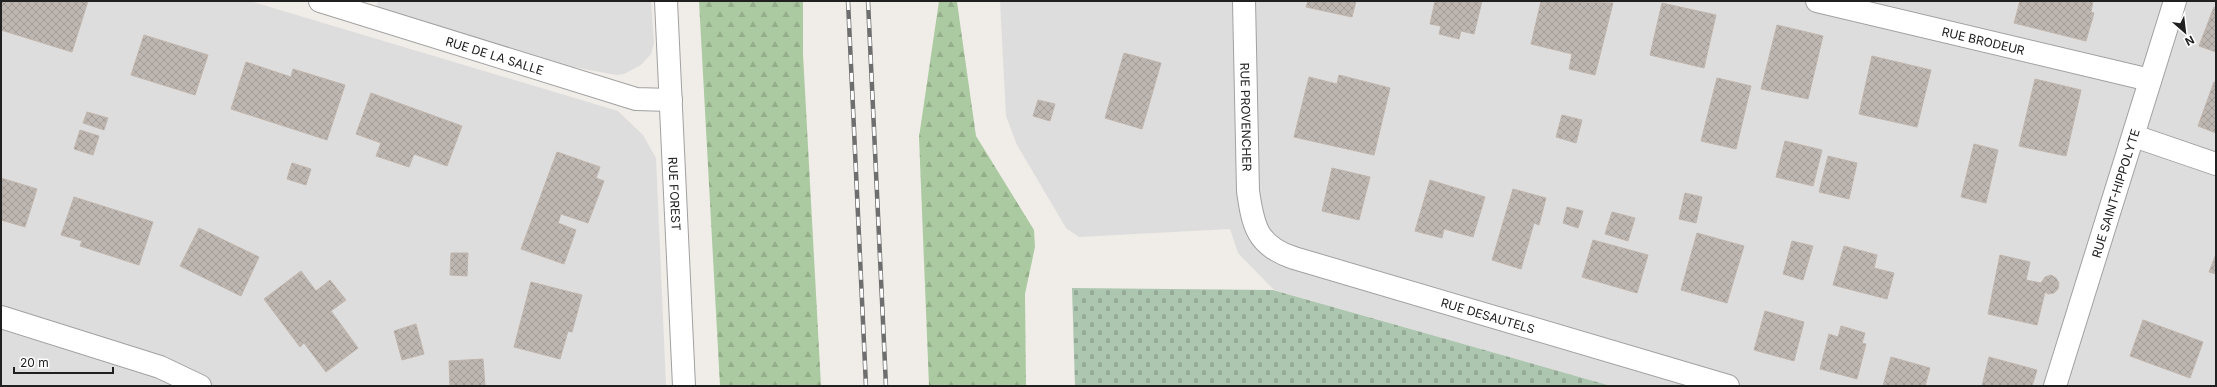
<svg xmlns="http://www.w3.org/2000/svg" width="2217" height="387" viewBox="0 0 2217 387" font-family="Inter,sans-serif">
  <defs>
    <pattern id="forest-firs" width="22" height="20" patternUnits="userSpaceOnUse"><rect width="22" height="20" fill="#accaa1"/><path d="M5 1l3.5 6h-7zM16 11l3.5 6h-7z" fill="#94ad8a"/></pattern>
    <pattern id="cemetery-stones" width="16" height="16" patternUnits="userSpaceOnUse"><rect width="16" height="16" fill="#acc6b0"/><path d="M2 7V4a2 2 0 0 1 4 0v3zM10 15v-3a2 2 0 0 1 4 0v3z" fill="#94aa97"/></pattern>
    <pattern id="building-cross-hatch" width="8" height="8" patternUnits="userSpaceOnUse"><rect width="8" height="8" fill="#bdb6b1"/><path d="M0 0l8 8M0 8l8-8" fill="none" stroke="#a29c98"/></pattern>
  </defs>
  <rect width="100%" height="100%" fill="#f0ede8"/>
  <path fill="#dedddd" d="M1 1H250L618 111 643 135 656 158 666 386H1Z
    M376 1H651L654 43 651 54 641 65 624 74 616 75 552 63 376 7 378 2Z
    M1000 1H2216V386H1611L1274 290 1238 253 1230 229 1079 237 1066 228 1017 145 1006 116Z"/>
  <path fill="url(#forest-firs)" d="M699 1H803V54L821 386H720Z
    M939 1 957 2 976 136 1034 230 1035 247 1025 294 1026 386H929L919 137Z"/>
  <path fill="url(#cemetery-stones)" d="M1072 288 1273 290 1611 386H1075Z"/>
  <path fill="url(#building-cross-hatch)" stroke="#c0b5ac" d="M1 1H88L72 52 1 30Z
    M1308 1H1356L1352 17 1306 7Z
    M1435 1H1482L1474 34 1461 31 1459 39 1439 34 1441 26 1430 24Z
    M1541 1 1613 3 1595 75 1569 69 1572 54 1531 44Z
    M2020 1H2093L2091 12 2094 13 2086 41 2014 23Z
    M1662 3 1716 15 1704 68 1650 55Z
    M2214 7 2216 8V52L2199 46Z
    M1777 25 1823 36 1808 99 1761 89Z
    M144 35 208 55 195 95 131 75Z
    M1124 53 1161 63 1142 129 1105 118Z
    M1872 56 1931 70 1917 127 1859 114Z
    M246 62 291 77 293 69 345 85 327 140 231 109Z
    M1339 75 1390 88 1374 155 1294 137 1309 77 1337 84Z
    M1717 78 1751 86 1736 149 1701 141Z
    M2035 79 2081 90 2066 156 2019 146Z
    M2214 82H2216V133L2198 126Z
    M371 93 462 126 447 166 414 154 409 167 376 156 381 143 356 134Z
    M1038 100 1055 104 1050 121 1033 116Z
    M87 112 108 118 104 130 83 123Z
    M1562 115 1582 120 1576 143 1556 137Z
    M80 130 99 136 93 155 74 149Z
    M1785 141 1822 150 1813 186 1776 177Z
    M1974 144 1998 150 1986 203 1961 197Z
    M557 152 600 167 596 178 604 181 588 223 561 214 558 223 576 230 564 264 521 249Z
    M1828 156 1857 163 1849 199 1819 192Z
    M292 163 311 169 306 185 287 179Z
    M1332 168 1370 177 1359 220 1322 211Z
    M1 178 37 189 25 227 1 220Z
    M1430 180 1485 197 1473 237 1444 229 1442 238 1415 231Z
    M1513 189 1546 198 1539 225 1534 223 1521 269 1492 260Z
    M1685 193 1702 197 1696 223 1679 219Z
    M74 197 153 222 139 265 80 246 82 241 61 235Z
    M1567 207 1583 211 1578 228 1563 223Z
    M1612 212 1635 218 1628 241 1605 234Z
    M199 228 259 257 241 296 180 266Z
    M1697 233 1744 246 1727 303 1681 290Z
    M1593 240 1648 255 1637 293 1582 277Z
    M1792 241 1813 246 1803 280 1783 274Z
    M1844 246 1877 255 1874 268 1894 273 1887 299 1833 285Z
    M451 253H468L467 276 450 275Z
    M2216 254V274L2209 272Z
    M2000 255 2030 262 2026 280 2041 283 2045 277 2051 275 2056 278 2059 283 2058 289 2054 293 2048 294 2045 292 2037 325 1988 314Z
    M301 271 316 291 330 280 346 300 331 311 358 348 326 372 304 343 300 347 264 299Z
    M531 282 582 295 572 332 568 331 560 359 514 347Z
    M1765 311 1804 322 1794 361 1754 350Z
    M2143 320 2203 342 2190 378 2130 356Z
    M416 324 424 354 402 360 394 331Z
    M1841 326 1865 333 1862 343 1866 344 1857 379 1820 369 1829 334 1838 337Z
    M1891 357 1930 368 1925 386H1883Z
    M1989 357 2037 370 2032 386H1982Z
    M483 359 485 386H450L449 361Z"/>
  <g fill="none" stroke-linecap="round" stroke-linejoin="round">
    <g stroke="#a1a1a1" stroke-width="24">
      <g id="minor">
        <path id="s1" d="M320 1 636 99 671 100"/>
        <path id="s2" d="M666 1 684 386"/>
        <path id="s3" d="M1244 1 1248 191C1253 226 1257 246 1294 258L1728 386"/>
        <path id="s4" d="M1817 1 2150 80"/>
        <path d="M2134 136 2216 164"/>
        <path d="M1 317 160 367 200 386"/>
        <path id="s5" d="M2055 386 2175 1"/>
      </g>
    </g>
    <use href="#minor" stroke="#fff" stroke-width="22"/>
    <g stroke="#6e6e6e" stroke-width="4.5">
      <path id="rail" d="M848 1 866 386
        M868 1 886 386"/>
    </g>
    <use href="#rail" stroke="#fff" stroke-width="3" stroke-dasharray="9" stroke-linecap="butt"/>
  </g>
  <g text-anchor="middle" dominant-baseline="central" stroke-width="3" stroke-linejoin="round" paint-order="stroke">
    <g font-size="12" fill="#202020" stroke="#fff">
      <text stroke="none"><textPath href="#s4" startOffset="171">RUE BRODEUR</textPath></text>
      <text stroke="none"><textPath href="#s1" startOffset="183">RUE DE LA SALLE</textPath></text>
      <text stroke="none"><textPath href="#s3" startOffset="116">RUE PROVENCHER</textPath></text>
      <text stroke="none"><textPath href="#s2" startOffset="193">RUE FOREST</textPath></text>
      <text stroke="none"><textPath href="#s5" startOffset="202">RUE SAINT-HIPPOLYTE</textPath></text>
      <text stroke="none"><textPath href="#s3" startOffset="480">RUE DESAUTELS</textPath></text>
    </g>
  </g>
  <rect width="2217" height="387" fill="none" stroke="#202020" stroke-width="4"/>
  <g transform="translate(2185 32) rotate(152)" stroke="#ffffff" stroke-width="3" paint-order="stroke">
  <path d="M0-3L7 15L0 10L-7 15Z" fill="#202020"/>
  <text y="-6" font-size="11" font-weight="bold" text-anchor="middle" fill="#202020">N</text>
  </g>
  <path d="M14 367v6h99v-6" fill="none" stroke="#202020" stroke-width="2"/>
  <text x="20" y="367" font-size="12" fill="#202020" stroke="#ffffff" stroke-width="3" paint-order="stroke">20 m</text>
</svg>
